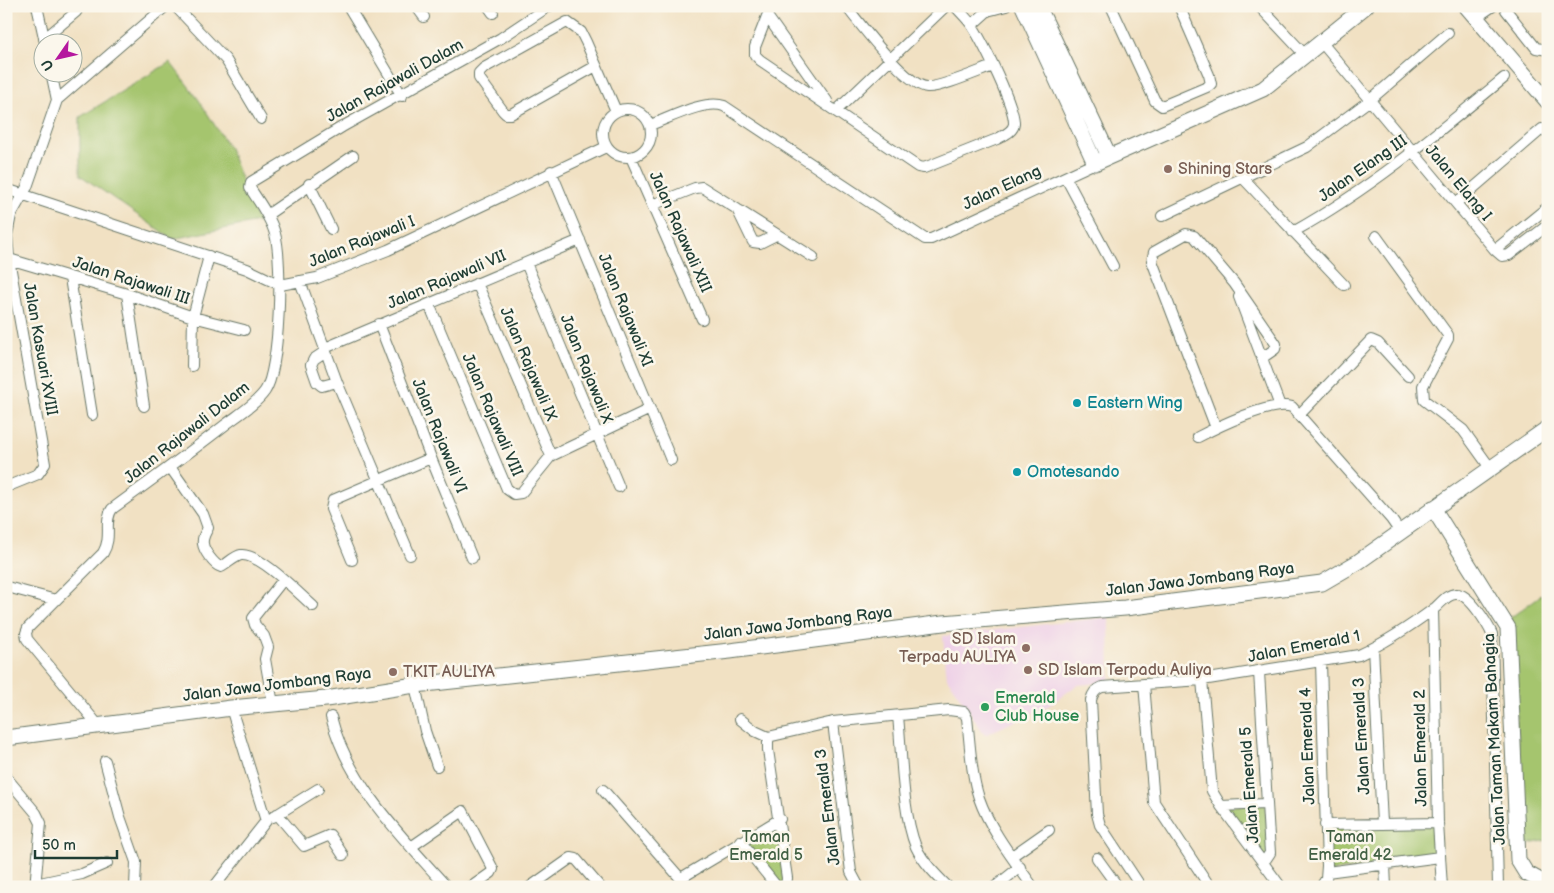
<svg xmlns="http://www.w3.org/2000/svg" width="1554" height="893" viewBox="0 0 1554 893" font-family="'Balsamiq Sans',sans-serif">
  <rect width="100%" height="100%" fill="#fbf7ec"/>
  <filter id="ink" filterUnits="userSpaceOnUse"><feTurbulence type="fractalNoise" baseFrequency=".02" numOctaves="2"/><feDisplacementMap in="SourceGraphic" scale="10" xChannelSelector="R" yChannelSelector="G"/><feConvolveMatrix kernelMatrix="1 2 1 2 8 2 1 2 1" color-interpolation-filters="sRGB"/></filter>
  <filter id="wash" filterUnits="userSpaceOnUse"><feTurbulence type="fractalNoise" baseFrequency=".0096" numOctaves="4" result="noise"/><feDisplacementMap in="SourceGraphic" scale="20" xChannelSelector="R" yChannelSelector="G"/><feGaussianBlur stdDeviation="1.12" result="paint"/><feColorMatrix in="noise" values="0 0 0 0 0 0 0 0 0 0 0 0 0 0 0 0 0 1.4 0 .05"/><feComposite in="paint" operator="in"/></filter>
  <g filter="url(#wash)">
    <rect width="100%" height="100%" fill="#f1e1c3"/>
    <path fill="#eed0e7" d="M1109 617 1110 682 1077 685 1050 705 985 735 947 678 943 636Z"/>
    <path fill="#a5c56e" stroke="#628151" d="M170 62 199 100 229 148 258 222 172 239 80 175V117Z
      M1548 590V840L1524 845 1510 618Z
      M1265 804 1270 853 1262 860 1221 806Z
      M780 819 786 884 777 887 740 841Z
      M1438 823 1440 857 1327 872 1325 825Z"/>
  </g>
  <g filter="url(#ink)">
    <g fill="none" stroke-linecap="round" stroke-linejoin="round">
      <g stroke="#687666" stroke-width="12">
        <path id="street" d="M37 6 45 42
          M175 6 226 60 261 119
          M348 6 402 96
          M416 6 424 17
          M488 6 493 13
          M771 6 755 47V55L760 60 918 167 924 168 997 139C1004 135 1013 132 1014 124 1015 106 983 43 973 27 968 19 961 13 955 6
          M846 6C859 23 907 86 927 87 940 88 979 71 993 66
          M1111 6 1155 101 1162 106 1207 87 1211 84 1209 75 1179 6
          M1259 6 1306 56
          M991 10 1006 6
          M1506 10 1536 48 1548 50
          M767 16 827 101
          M1477 17 1493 6
          M972 25 993 6
          M44 39 76 12 79 6
          M1322 43 1495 250 1502 256 1509 255 1548 225
          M596 66 511 114H506L503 111 479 78V73L484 68 567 22 581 32 586 42 616 111
          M51 72 57 100
          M603 133a24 24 0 1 1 48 0a24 24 0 1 1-48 0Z
          M836 111 946 6
          M650 125C670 118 705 99 724 106L925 239H931L1095 163
          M631 157 702 319
          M551 171 671 460
          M1242 177 1344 285
          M1066 178 1113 266
          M309 184 331 229
          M6 189 247 269 280 285 317 278 388 250 606 147
          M1456 203 1542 129
          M652 205 695 188 702 187 813 257
          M737 209 753 242 760 243 776 235
          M267 215 353 156
          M1162 216 1307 147 1370 100 1448 33
          M1293 232C1370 189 1436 134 1504 78
          M1376 236 1448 335V339L1423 386 1424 400 1463 430 1491 469
          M1495 250 1548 207
          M9 259 127 294 193 317 244 330
          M526 263 619 487
          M70 278 92 415
          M300 281 337 382 410 555
          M477 283 551 456
          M127 294 144 406
          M1239 297 1280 406
          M429 304 507 489 514 494 521 493 551 456 650 409
          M379 324 431 458 472 558
          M325 348 580 240
          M326 351 314 359 311 365 317 382 322 386 337 382
          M192 366 193 317 209 256
          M1300 414 1371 340 1378 343 1408 376
          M1216 428 1152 261 1154 252 1186 234 1194 236 1234 283 1276 344 1275 349 1262 358
          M1198 437C1217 427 1272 400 1292 407L1391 519 1400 532
          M170 467 203 514 208 528C205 533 202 538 203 544 204 551 214 565 221 567 227 564 235 556 241 555 260 553 299 594 313 606
          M6 487 38 474 45 464 9 259 7 235 11 215 27 187 57 100 166 6
          M352 560 331 509 333 500 431 458
          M7 587 56 600
          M1433 609 1438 823 1442 887
          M1373 648 1382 823
          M1321 662 1327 866 1326 879 1321 887
          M1259 672 1270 853 1266 859 1262 860
          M1202 680 1212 791 1221 806 1281 887
          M1144 684 1154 802 1210 887
          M415 685 425 731 437 766
          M273 704 265 659 268 647 264 636 255 625 253 618 283 580
          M898 716C902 755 902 812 916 847 923 862 936 875 948 887
          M331 717C348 784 401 836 447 887
          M740 719 755 731 768 737
          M833 722 851 872 859 887
          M98 725 27 639 26 633 28 628 103 553C113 536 103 522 112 509 150 481 188 454 225 425 238 415 255 405 265 391 280 369 283 261 275 234 271 218 259 202 250 188L251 182 342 127 501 38 549 6
          M768 737 833 722 949 710 964 712 967 718C970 744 971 774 979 798 990 830 1014 860 1033 887
          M768 737V750L787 878 786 887
          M105 761 120 817 136 862 135 887
          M6 777 36 813 41 823 35 887
          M603 790 688 887
          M1221 806 1265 804
          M277 814 304 846 330 835 343 855
          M273 817 318 789
          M1325 825 1438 823
          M740 841 777 887
          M411 847 463 811 493 869 491 873 471 887
          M1012 856 1049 830
          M1097 858 1118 887
          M1385 865 1386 887
          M1327 872 1440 857
          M681 878 780 819
          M35 884 82 874 107 863
          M214 887 266 821 231 708
          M530 887 571 858 576 859 600 887
          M995 887 1020 867
          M1141 887 1100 825 1097 814 1091 700C1093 693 1095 690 1102 687L1202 680 1359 655C1385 643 1412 625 1435 608 1441 603 1448 593 1457 594 1469 594 1487 623 1492 634L1498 887"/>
      </g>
      <g stroke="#687666" stroke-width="17">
        <path id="secondary" d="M1023 6 1095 163 1263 89 1366 6
          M1038 6 1109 156
          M1466 6 1548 102
          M1433 508 1508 628 1518 860 1526 873 1548 885
          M6 738 231 708 326 699 415 685 730 651 943 623 1125 608 1322 583 1358 562 1548 428"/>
      </g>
      <use href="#street" stroke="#fff" stroke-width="10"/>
      <use href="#secondary" stroke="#fff" stroke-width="15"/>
    </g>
  </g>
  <g fill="#8d6e63" stroke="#fbf7ec" stroke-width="2">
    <circle cx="1168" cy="169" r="5"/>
    <circle cx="1026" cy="648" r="5"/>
    <circle cx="1028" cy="670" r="5"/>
    <circle cx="393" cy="672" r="5"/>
  </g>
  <g fill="#0f9aa8" stroke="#fbf7ec" stroke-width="2">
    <circle cx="1077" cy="403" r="5"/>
    <circle cx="1017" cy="472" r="5"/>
  </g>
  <circle fill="#2e9e5b" stroke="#fbf7ec" stroke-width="2" cx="985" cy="707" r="5"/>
  <g text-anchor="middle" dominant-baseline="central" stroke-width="5" stroke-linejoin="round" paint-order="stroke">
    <g font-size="16" fill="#1f3d34" stroke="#fbf7ec">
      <text transform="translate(395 81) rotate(-29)">Jalan Rajawali Dalam</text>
      <text transform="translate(1363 169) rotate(-35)">Jalan Elang III</text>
      <text transform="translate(1458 183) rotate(50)">Jalan Elang I</text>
      <text transform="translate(1002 188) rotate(-25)">Jalan Elang</text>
      <text transform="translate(680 232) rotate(66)">Jalan Rajawali XIII</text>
      <text transform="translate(362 242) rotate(-22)">Jalan Rajawali I</text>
      <text transform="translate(447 280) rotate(-23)">Jalan Rajawali VII</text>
      <text transform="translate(131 281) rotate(18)">Jalan Rajawali III</text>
      <text transform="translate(625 310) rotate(68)">Jalan Rajawali XI</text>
      <text transform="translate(40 349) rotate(80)">Jalan Kasuari XVIII</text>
      <text transform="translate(528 364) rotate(67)">Jalan Rajawali IX</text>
      <text transform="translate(586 369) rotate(68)">Jalan Rajawali X</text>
      <text transform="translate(492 415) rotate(67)">Jalan Rajawali VIII</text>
      <text transform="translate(187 433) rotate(-38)">Jalan Rajawali Dalam</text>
      <text transform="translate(439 436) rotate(68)">Jalan Rajawali VI</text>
      <text transform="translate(1200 580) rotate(-7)">Jalan Jawa Jombang Raya</text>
      <text transform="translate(798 624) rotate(-7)">Jalan Jawa Jombang Raya</text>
      <text transform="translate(1304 647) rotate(-11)">Jalan Emerald 1</text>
      <text transform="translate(277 685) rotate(-7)">Jalan Jawa Jombang Raya</text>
      <text transform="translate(1362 736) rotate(-93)">Jalan Emerald 3</text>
      <text transform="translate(1495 739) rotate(-93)">Jalan Taman Makam Bahagia</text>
      <text transform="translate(1308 746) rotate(-92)">Jalan Emerald 4</text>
      <text transform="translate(1421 748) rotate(-91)">Jalan Emerald 2</text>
      <text transform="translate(1250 785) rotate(-94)">Jalan Emerald 5</text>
      <text transform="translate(828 807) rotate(-97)">Jalan Emerald 3</text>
    </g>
    <g font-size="16" fill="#785e54" stroke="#fbf7ec" text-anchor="start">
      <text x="1178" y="169">Shining Stars</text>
      <text x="1016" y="639" text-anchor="end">SD Islam<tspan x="1016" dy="18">Terpadu AULIYA</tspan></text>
      <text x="1038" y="670">SD Islam Terpadu Auliya</text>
      <text x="403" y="672">TKIT AULIYA</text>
    </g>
    <g font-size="16" fill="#0d838f" stroke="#fbf7ec" text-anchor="start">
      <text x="1087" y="403">Eastern Wing</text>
      <text x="1027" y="472">Omotesando</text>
    </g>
    <g font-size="16" fill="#27864d" stroke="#fbf7ec" text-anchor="start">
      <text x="995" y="698">Emerald<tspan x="995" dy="18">Club House</tspan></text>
    </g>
    <g font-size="16" fill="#405f42" stroke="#fbf7ec">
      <text x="766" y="837">Taman<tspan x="766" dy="18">Emerald 5</tspan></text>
      <text x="1350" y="837">Taman<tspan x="1350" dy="18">Emerald 42</tspan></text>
    </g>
  </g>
  <rect width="1554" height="893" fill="none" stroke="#fbf7ec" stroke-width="25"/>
  <g transform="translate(58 58) rotate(236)"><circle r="24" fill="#fbf7ec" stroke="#a3ada2"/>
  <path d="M0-4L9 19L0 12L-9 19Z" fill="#b5179e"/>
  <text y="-8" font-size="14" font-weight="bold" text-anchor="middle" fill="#1f3d34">U</text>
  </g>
  <path d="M35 850v8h82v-8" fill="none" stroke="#1f3d34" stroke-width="2.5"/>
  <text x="42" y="850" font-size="15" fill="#1f3d34" stroke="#fbf7ec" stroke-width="4" paint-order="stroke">50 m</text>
</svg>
